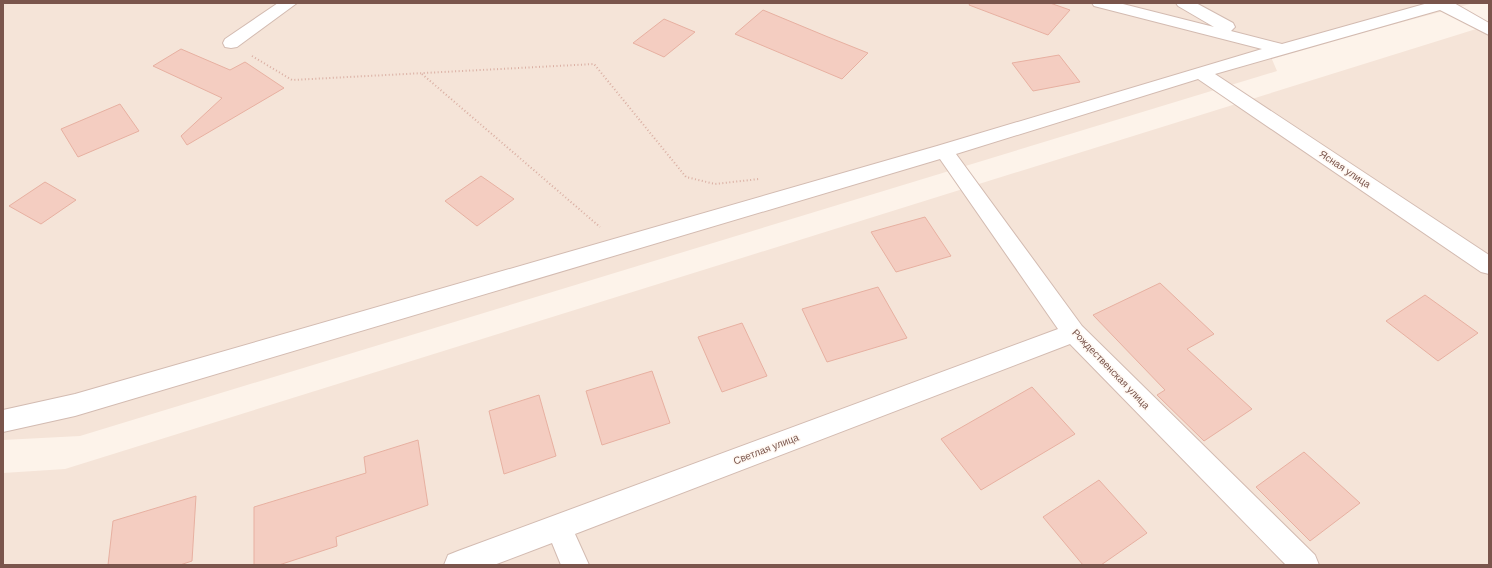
<svg xmlns="http://www.w3.org/2000/svg" width="1492" height="568" viewBox="0 0 1492 568" font-family="Arial,sans-serif">
  <rect width="100%" height="100%" fill="#fdf3ea"/>
  <path fill="#f5e4d8" d="M3 3H1474L1271 57 1277 71 80 436 3 440Z
    M1489 25V565H3V473L65 469Z"/>
  <path fill="#f4cdc1" stroke="#e7b0a1" d="M970 3H1050L1070 10 1048 35 969 5Z
    M763 10 828 37 868 53 842 79 735 34Z
    M664 19 695 32 664 57 633 43Z
    M181 49 230 70 245 62 284 88 187 145 181 136 222 98 153 66Z
    M1059 55 1080 82 1033 91 1012 63Z
    M120 104 139 131 78 157 61 129Z
    M481 176 514 199 477 226 445 201Z
    M45 182 76 200 41 224 9 206Z
    M925 217 951 256 896 272 871 232Z
    M1160 283 1214 334 1187 349 1252 409 1204 441 1157 395 1165 390 1093 315Z
    M878 287 907 338 827 362 802 309Z
    M1425 295 1478 333 1438 361 1386 321Z
    M742 323 767 376 722 392 698 337Z
    M652 371 670 423 602 445 586 391Z
    M1032 387 1075 434 981 490 941 439Z
    M539 395 556 456 504 474 489 411Z
    M418 440 428 505 336 537 337 546 279 565H254V507L366 473 364 457Z
    M1304 452 1360 503 1310 541 1256 487Z
    M1099 480 1147 533 1101 565H1083L1043 517Z
    M196 496 192 561 180 565H108L113 521Z"/>
  <g fill="none" stroke-linecap="round" stroke-linejoin="round">
    <g stroke="#d3bbb1" stroke-width="2">
      <path id="minor" d="M278 3H297L237 47 231 48 225 47 223 43 225 39Z
        M1092 3H1119L1214 27 1178 6 1176 3H1196L1233 23 1235 27 1231 31 1282 44 1428 3H1454L1489 23V35L1440 10 1215 74 1489 255V274L1481 272 1198 79 956 154 1082 326 1315 555 1319 565H1286L1070 344 575 534 589 565H561L552 543 494 565H444L448 555 458 551 1058 329 940 159 75 416 3 432V410L75 394 937 146 1262 49 1094 6Z"/>
    </g>
    <path stroke="#daafa3" stroke-width="2" stroke-dasharray="1 2.5" stroke-linecap="butt" d="M252 56 292 80 594 64 686 177 715 184 759 179
      M422 74 600 227"/>
    <use href="#minor" fill="#fff" fill-rule="evenodd"/>
  </g>
  <g text-anchor="middle" dominant-baseline="central" stroke-width="3" stroke-linejoin="round" paint-order="stroke">
    <g font-size="10" fill="#7a554c" stroke="#fff8f2">
      <text transform="translate(1345 169) rotate(34)">Ясная улица</text>
      <text transform="translate(1111 369) rotate(46)">Рождественская улица</text>
      <text transform="translate(766 449) rotate(-21)">Светлая улица</text>
    </g>
  </g>
  <rect width="1492" height="568" fill="none" stroke="#7a554c" stroke-width="8"/>
</svg>
